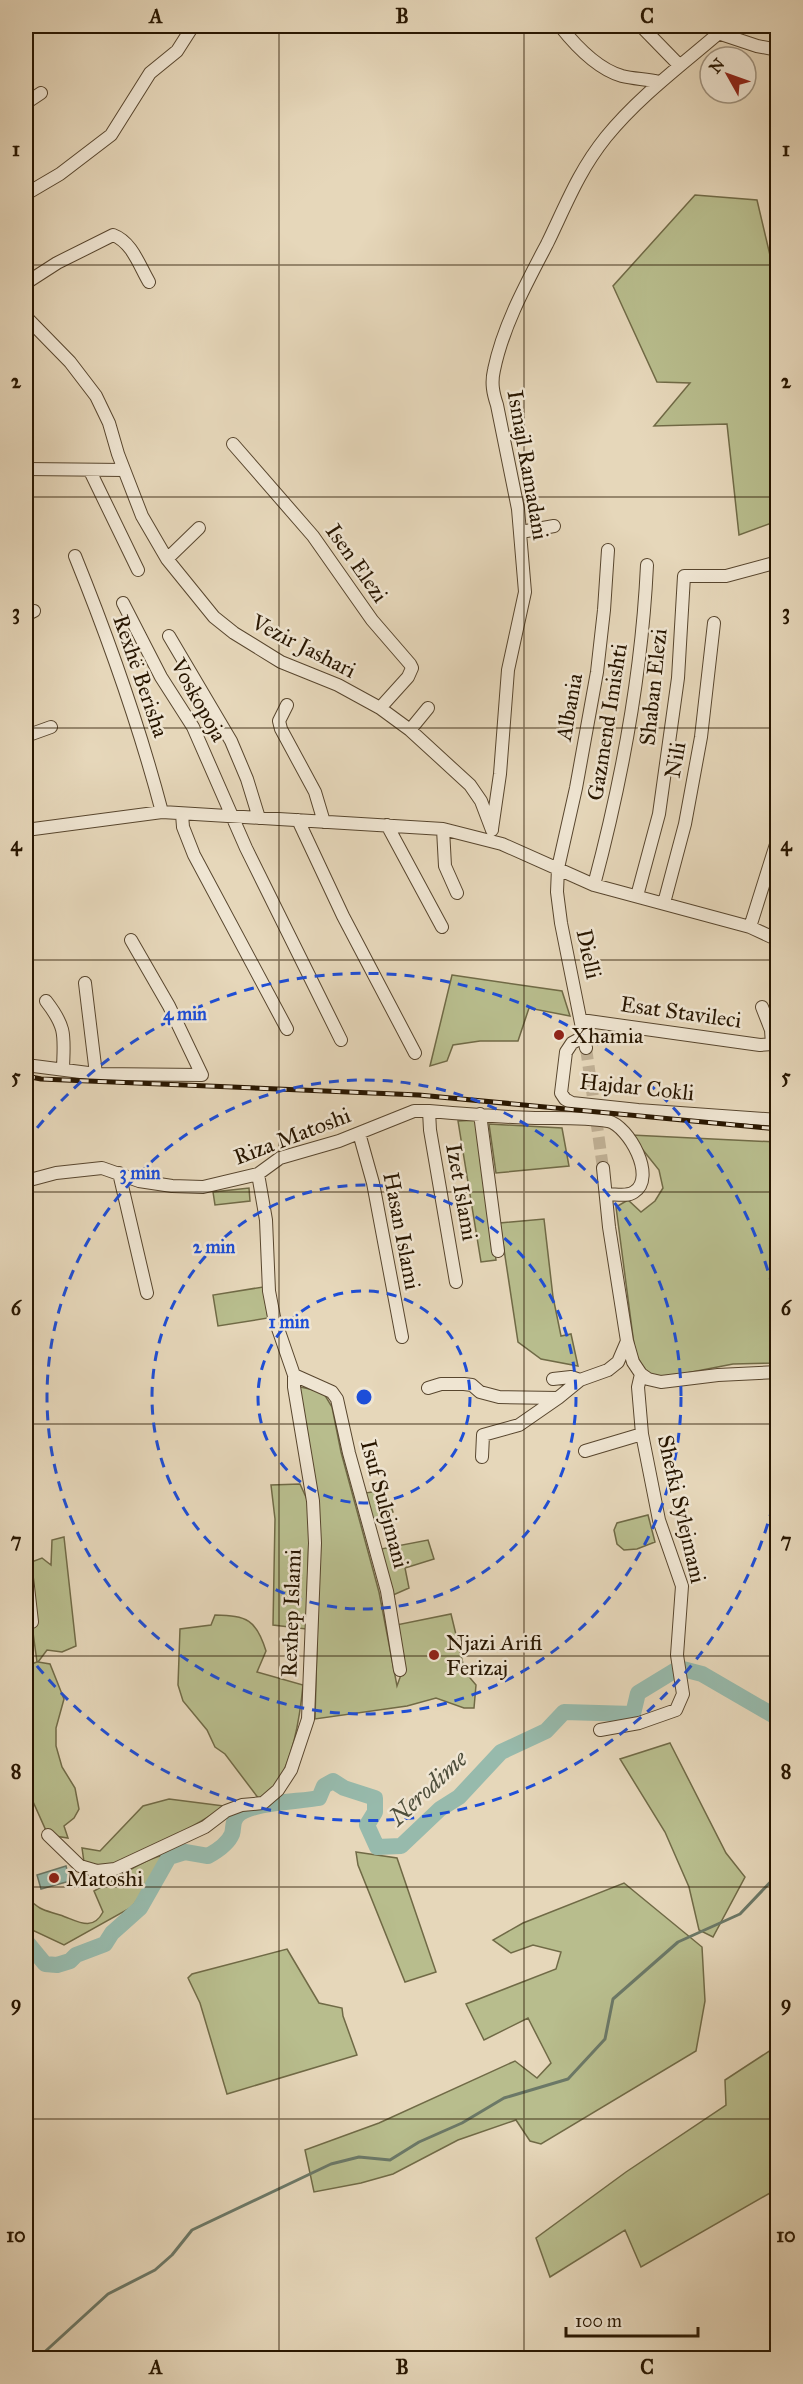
<svg xmlns="http://www.w3.org/2000/svg" width="803" height="2384" viewBox="0 0 803 2384" font-family="'IM FELL Great Primer',serif">
  <rect width="100%" height="100%" fill="#e6d7ba"/>
  <filter id="stains"><feTurbulence type="fractalNoise" baseFrequency=".00333" numOctaves="4"/><feColorMatrix values="0 0 0 0 .2 0 0 0 0 .09 0 0 0 0 .02 0 0 0 .5 -.17"/></filter>
  <radialGradient id="worn" r=".72"><stop offset=".6" stop-color="#630" stop-opacity="0"/><stop offset="1" stop-color="#630" stop-opacity=".3"/></radialGradient>
  <path fill="#b8bd8d" stroke="#706a46" stroke-width="1.5" d="M695 195 757 200 777 285V521L739 535 727 424 654 426 690 383 657 382 613 286Z
    M452 975 562 991 570 1016 529 1008 518 1041H480L453 1045 447 1061 430 1066Z
    M478 1120 496 1260 481 1262 458 1121Z
    M489 1124 562 1128 569 1166 496 1173Z
    M631 1135 777 1142V1363L733 1364 666 1377 647 1375 635 1352 616 1207 628 1200 641 1212 655 1201 663 1188 659 1170Z
    M249 1188 250 1201 215 1205 213 1192Z
    M544 1219 553 1297 561 1336 571 1334 578 1366 541 1359 518 1342 500 1223Z
    M263 1287 268 1318 218 1326 213 1295Z
    M296 1386 323 1392 332 1407 341 1452 379 1592 397 1686 402 1672 396 1625 451 1614 465 1672 476 1685 474 1708H464L436 1698 407 1706 315 1719 319 1568Z
    M300 1484 310 1506 306 1629 273 1625 275 1519 271 1485Z
    M385 1490 393 1512 372 1519 365 1493Z
    M648 1515 655 1542 637 1549 624 1550 617 1544 614 1530 617 1523Z
    M64 1537 76 1646 62 1652 47 1650 38 1662 50 1664 64 1699 56 1728V1746L62 1767 75 1788 79 1809 74 1818 64 1826 68 1838 48 1835 26 1786V1666L37 1662 26 1581V1564L42 1558 51 1565 52 1540Z
    M428 1540 434 1559 405 1568 409 1588 391 1596 381 1549Z
    M215 1615C247 1616 256 1619 266 1651L257 1672 303 1685C300 1717 294 1756 277 1784 273 1790 265 1794 259 1799L225 1754 215 1747 207 1730 183 1701 178 1685 180 1629 211 1625Z
    M670 1743 726 1853 745 1877 713 1937 699 1930 689 1887 665 1832 620 1759Z
    M169 1799 224 1806C208 1819 121 1867 102 1866 96 1866 90 1863 84 1862L82 1848 100 1851 143 1806Z
    M356 1852 397 1858 436 1972 405 1982 358 1865Z
    M163 1855 152 1879 132 1907 64 1945 30 1929 26 1911V1897C42 1911 41 1909 60 1915 76 1920 92 1933 103 1912L94 1891C117 1879 138 1862 163 1855Z
    M624 1883 702 1947 705 2001 696 2051 541 2144 530 2141 516 2120 458 2140 393 2174 361 2183 314 2192 305 2150 379 2123 515 2061 537 2078 551 2063 528 2018 484 2040 466 2004 556 1969 561 1952 533 1945 511 1953 493 1940 523 1923Z
    M287 1949 319 2003 342 2008 343 2016 357 2055 227 2094 200 2003 188 1978 192 1974Z
    M777 2046V2189L641 2267 625 2230 550 2277 536 2238 626 2172 726 2105 725 2080Z"/>
  <path fill="#97baac" stroke="#6b7867" stroke-width="1.5" d="M66 1866 70 1881 41 1889 37 1875Z"/>
  <g fill="none" stroke-linecap="round" stroke-linejoin="round">
    <path stroke="#6b7867" stroke-width="3" d="M38 2358 108 2294 155 2270 172 2255 192 2230 331 2164 359 2157 390 2160 419 2142 462 2123 504 2098 568 2079 605 2039 613 1999 678 1942 740 1914 778 1874"/>
    <path stroke="#97baac" stroke-width="16" d="M26 1941 45 1964 57 1965 70 1961 76 1955 105 1944 112 1933 140 1908 169 1857 185 1852 208 1856C217 1851 228 1844 232 1834 234 1827 232 1822 237 1816 250 1802 298 1802 319 1798L324 1786 333 1781 344 1788 375 1798V1812L367 1825 377 1847 401 1846 440 1809 459 1797 501 1752 546 1731 564 1712 633 1714 638 1693 679 1668 702 1674 778 1718"/>
    <path stroke="#c0b095" stroke-width="12" stroke-dasharray="12 6" stroke-linecap="butt" d="M586 1048 603 1168"/>
    <g stroke="#58462e" stroke-width="14">
      <path id="minor" d="M560 26C575 45 597 69 622 76 634 79 647 79 659 82
        M641 26 679 65
        M718 33 757 46 778 50
        M26 103 41 93
        M26 194 60 174 111 135 150 73 177 51 193 26
        M26 283 57 263 113 235C132 242 139 265 149 282
        M26 317 70 362 96 396 109 423 118 454 142 516 167 559 214 617 234 633 281 662 338 685 380 708 410 730 470 785 481 801 492 830
        M233 444 313 536 372 620 410 664 412 668 408 677 380 708
        M26 469 124 470
        M90 471 138 570
        M521 532 554 526
        M75 556C109 640 139 725 162 812
        M167 559 199 528
        M123 603 161 677 193 727 246 848 341 1040
        M26 615 34 611
        M169 636 231 741 247 779 259 818
        M26 702H27
        M287 705 279 721 281 729 315 792 324 822
        M410 730 428 708
        M26 736 51 727
        M182 814 183 827 194 855 287 1029
        M298 820 343 916 415 1053
        M387 825 442 927
        M443 829 445 866 457 893
        M492 829 500 774 508 670 525 592 518 509 497 405C493 393 491 383 494 370 503 326 526 284 547 244 566 205 578 172 606 137 641 94 686 62 727 26
        M26 830 162 812 443 829 502 844 594 885 750 927 778 940
        M594 885C622 780 642 673 647 565
        M637 896 659 814 678 678 684 576H726L778 562
        M664 903 685 824 701 737 714 623
        M750 927 778 838
        M85 983 96 1074
        M46 1001C67 1028 64 1036 63 1068
        M581 1020 760 1045 772 1044 771 1030 762 1007
        M585 1036 572 1043 566 1052 561 1093 565 1099 572 1103 638 1110 778 1120
        M586 1048 561 923 557 892 558 868 576 788 597 672 604 610 608 550
        M26 1065 96 1074 202 1075 169 1006 131 940
        M429 1111 430 1130 456 1282
        M480 1114 498 1251
        M359 1133 373 1183 402 1337
        M603 1168 609 1227 627 1341 633 1362 641 1374 648 1379 661 1382 718 1375 778 1372
        M119 1173 147 1293
        M26 1181 56 1173 102 1168 139 1181 172 1186 203 1187 258 1174 280 1158 339 1141 414 1111H429C464 1114 500 1117 535 1118 559 1118 585 1117 608 1121 629 1126 657 1178 634 1192 627 1197 616 1194 607 1194
        M294 1375 332 1392 337 1399 349 1453 387 1591 400 1670
        M553 1379 571 1377 580 1380
        M428 1388 441 1384H464L472 1385 480 1392 499 1397 558 1398 580 1380 608 1370 618 1362 627 1341
        M585 1451 642 1434
        M482 1457 483 1435 519 1425 558 1398
        M26 1569 32 1622
        M600 1730 639 1723 676 1710 683 1694 677 1655 682 1586 659 1520 642 1434 638 1387 641 1374
        M48 1835 80 1866 97 1871 115 1869 205 1827 226 1811 242 1805 263 1803 278 1790 291 1770 308 1719 315 1543 313 1501 294 1387V1375L274 1317 269 1291 266 1220 258 1174"/>
    </g>
    <use href="#minor" stroke="#efe5d2" stroke-width="12"/>
    <g stroke="#281600" stroke-width="5">
      <path id="rail" d="M26 1076 41 1079 419 1095 778 1129"/>
    </g>
    <use href="#rail" stroke="#efe5d2" stroke-width="3" stroke-dasharray="9" stroke-linecap="butt"/>
  </g>
  <path fill="none" stroke="#281600" stroke-width="1.5" stroke-opacity="0.55" d="M279 26V2358M524 26V2358M26 265H778M26 497H778M26 728H778M26 960H778M26 1192H778M26 1424H778M26 1656H778M26 1887H778M26 2119H778"/>
  <g fill="none" stroke="#1d4ed8" stroke-width="3" stroke-dasharray="10 8">
    <circle cx="364" cy="1397" r="106"/>
    <circle cx="364" cy="1397" r="212"/>
    <circle cx="364" cy="1397" r="317"/>
    <path d="M777 1489A423 423 0 0 1 26 1652M26 1142A423 423 0 0 1 777 1305"/>
  </g>
  <g fill="#8f2418" stroke="#efe5d2" stroke-width="2">
    <circle cx="559" cy="1035" r="6"/>
    <circle cx="434" cy="1655" r="6"/>
    <circle cx="54" cy="1878" r="6"/>
  </g>
  <g text-anchor="middle" dominant-baseline="central" stroke-width="5" stroke-linejoin="round" paint-order="stroke">
    <g font-size="22" fill="#281600" stroke="#efe5d2">
      <text transform="translate(528 465) rotate(80)">Ismajl Ramadani</text>
      <text transform="translate(357 563) rotate(55)">Isen Elezi</text>
      <text transform="translate(304 646) rotate(27)">Vezir Jashari</text>
      <text transform="translate(141 676) rotate(71)">Rexhë Berisha</text>
      <text transform="translate(653 687) rotate(-84)">Shaban Elezi</text>
      <text transform="translate(199 700) rotate(61)">Voskopoja</text>
      <text transform="translate(569 707) rotate(-80)">Albania</text>
      <text transform="translate(607 722) rotate(-81)">Gazmend Imishti</text>
      <text transform="translate(675 760) rotate(-80)">Nili</text>
      <text transform="translate(589 954) rotate(78)">Dielli</text>
      <text transform="translate(681 1012) rotate(8)">Esat Stavileci</text>
      <text transform="translate(637 1087) rotate(6)">Hajdar Cokli</text>
      <text transform="translate(292 1136) rotate(-21)">Riza Matoshi</text>
      <text transform="translate(462 1192) rotate(80)">Izet Islami</text>
      <text transform="translate(402 1231) rotate(79)">Hasan Islami</text>
      <text transform="translate(385 1504) rotate(75)">Isuf Sulejmani</text>
      <text transform="translate(682 1509) rotate(77)">Shefki Sylejmani</text>
      <text transform="translate(291 1613) rotate(-88)">Rexhep Islami</text>
    </g>
    <g font-size="22" fill="#281600" stroke="#efe5d2" text-anchor="start">
      <text x="571" y="1035">Xhamia</text>
      <text x="446" y="1642">Njazi Arifi<tspan x="446" dy="25">Ferizaj</tspan></text>
      <text x="66" y="1878">Matoshi</text>
    </g>
    <g font-size="24" font-style="italic" fill="#4f4f3c" stroke="#efe5d2">
      <text transform="translate(428 1788) rotate(-43)">Nerodime</text>
    </g>
  </g>
  <circle cx="364" cy="1397" r="9" fill="#1d4ed8" stroke="#efe5d2" stroke-width="3"/>
  <g font-size="18" text-anchor="middle" font-weight="bold" fill="#1d4ed8" stroke="#efe5d2" stroke-width="5" stroke-linejoin="round" paint-order="stroke">
    <text x="185" y="1020">4 min</text>
    <text x="140" y="1179">3 min</text>
    <text x="214" y="1253">2 min</text>
    <text x="289" y="1328">1 min</text>
  </g>
  <rect width="803" height="2384" fill="none" stroke="#e6d7ba" stroke-width="66"/>
  <g transform="translate(728 75) rotate(310)"><circle r="28" fill="#efe5d2" stroke="#9f927e" stroke-width="1.5"/>
  <path d="M0-4.5L10 22L0 15L-10 22Z" fill="#8f2418"/>
  <text y="-9" font-size="16" font-weight="bold" text-anchor="middle" fill="#281600">N</text>
  </g>
  <path d="M566 2327v9h132v-9" fill="none" stroke="#281600" stroke-width="3"/>
  <text x="575" y="2327" font-size="18" fill="#281600" stroke="#efe5d2" stroke-width="4.5" paint-order="stroke">100 m</text>
  <rect x="33" y="33" width="737" height="2318" fill="none" stroke="#281600" stroke-width="2"/>
  <g font-size="20" text-anchor="middle" font-weight="bold" fill="#281600">
    <text x="156" y="23">A</text>
    <text x="402" y="23">B</text>
    <text x="647" y="23">C</text>
    <text x="16" y="156">1</text>
    <text x="786" y="156">1</text>
    <text x="16" y="388">2</text>
    <text x="786" y="388">2</text>
    <text x="16" y="619">3</text>
    <text x="786" y="619">3</text>
    <text x="16" y="851">4</text>
    <text x="786" y="851">4</text>
    <text x="16" y="1083">5</text>
    <text x="786" y="1083">5</text>
    <text x="16" y="1315">6</text>
    <text x="786" y="1315">6</text>
    <text x="16" y="1547">7</text>
    <text x="786" y="1547">7</text>
    <text x="16" y="1778">8</text>
    <text x="786" y="1778">8</text>
    <text x="16" y="2010">9</text>
    <text x="786" y="2010">9</text>
    <text x="16" y="2242">10</text>
    <text x="786" y="2242">10</text>
    <text x="156" y="2374">A</text>
    <text x="402" y="2374">B</text>
    <text x="647" y="2374">C</text>
  </g>
  <rect width="100%" height="100%" filter="url(#stains)"/>
  <rect width="100%" height="100%" fill="url(#worn)"/>
</svg>
